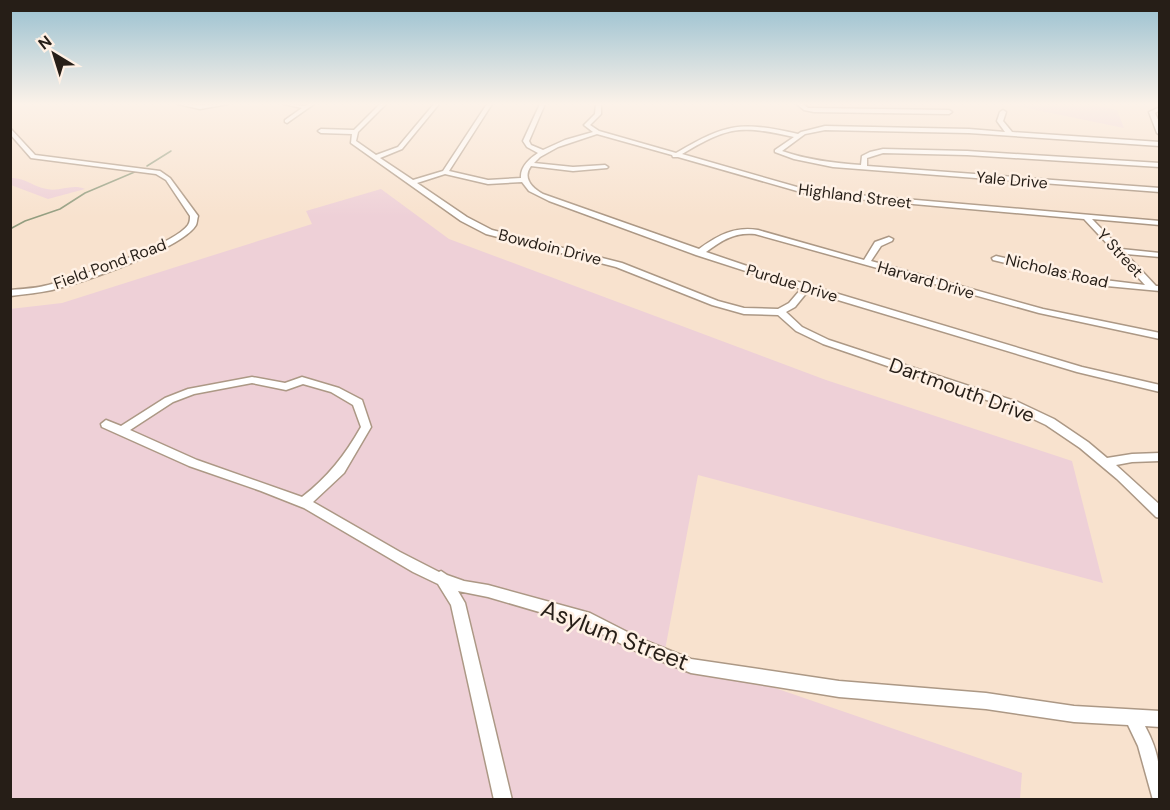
<svg xmlns="http://www.w3.org/2000/svg" width="1170" height="810" viewBox="0 0 1170 810" font-family="'DM Sans',sans-serif">
  <rect width="100%" height="100%" fill="#f8e2ce"/>
  <path fill="#eed0d7" d="M1008 104H1086L1117 110 1124 128Z
    M10 178C25 177 33 187 47 189 60 192 72 183 85 189L48 199 11 185Z
    M381 189 449 239 826 380 1072 461 1103 583 698 475 665 650 1022 773 1020 799H11L10 309 62 303 312 224 306 211Z"/>
  <g fill="none" stroke-linecap="round" stroke-linejoin="round">
    <path stroke="#929d7f" stroke-width="1.5" d="M147 166 171 151
      M10 229 25 221 60 209 85 193 137 171"/>
    <g stroke="#ac9885" stroke-width="3">
      <path id="minor" d="M178 104 200 105 228 104 200 109Z
        M284 104 305 106 308 104H314L287 123 285 122V120L302 108Z
        M380 104H386L358 132 356 141 376 155 398 147 434 104H439L402 149 380 158 413 180 443 171 487 104H492L449 171 488 180 521 178C520 167 529 159 538 153L527 147 523 141 540 104H545L529 141 531 145 543 150 565 140 593 132 584 125 595 114 596 104H601V114L590 125 599 131 676 153C727 123 740 121 798 134L801 132 825 126 969 129 1005 132 997 121 1000 112 1003 110 1006 112 1003 121 1012 132 1160 142V146L969 133 825 130 805 134 782 151C807 160 834 163 861 165L862 156 870 152 883 149 967 151 1160 163V167L967 155 883 153 867 158V166L1160 188V192L833 167 794 159 775 152V150L794 137C740 125 729 126 682 154L811 191 1160 221V225L1092 219 1121 249 1160 253V257L1126 254 1156 286H1160V291L1096 285 993 260 992 258 996 256 1096 279 1145 285 1116 253H1113V250L1084 219 811 195 678 157H673L672 155 597 134 558 147 540 157 534 163 573 167 605 165 608 167 607 168 573 171 531 166C522 178 532 188 543 194L699 249C717 236 734 226 758 230L864 260 875 242 889 237 893 239 892 241 881 246 871 261 1043 309 1160 333V339L1039 313 755 234C735 232 722 240 706 252L765 272 1082 367 1160 385V392L1077 372 808 291 795 307 786 312 802 327 829 340 1018 402 1054 419 1088 442 1107 458 1132 454 1160 453V461L1132 462 1116 465 1160 505V518L1156 517 1117 479 1080 448 1046 425 1010 408 823 344 796 331 778 315 744 314 712 305 616 267 486 234 461 221 351 143 352 134 321 133 318 131 321 129 354 130ZM445 174 488 184 522 182 529 191 549 201 696 255 801 289 789 303 778 309 744 308 718 301 622 263 492 230 467 217 417 183Z
        M797 104H803L808 108H814L949 110 952 112 949 114 814 112 804 110Z
        M1160 107V110L1155 113 1160 124V135L1157 133 1149 112Z
        M10 128 35 155 160 171 170 178 198 216C197 219 197 223 196 225 182 249 80 283 52 290 38 293 24 294 10 296V290C24 289 39 288 52 284 78 277 174 245 188 225 190 222 190 219 190 216L166 180 156 174 31 158 10 134Z
        M252 377 285 383 302 377 339 388 362 400 371 427 344 473 313 502 400 552 439 572 441 571 447 575 464 581 488 585 590 613 641 639 691 659 839 681 986 693 1074 706 1160 711V727L1145 726C1160 754 1160 769 1160 800H1153L1138 746 1128 725 1074 722 986 709 839 697 691 673 631 649 587 626 488 597 458 591 465 603 512 800H494L451 605 438 584 413 572 304 508 261 491 189 466 102 427 101 424 106 420 121 426 165 398 188 389ZM252 383 286 390 303 384 331 392 353 405 361 427C345 455 328 477 302 497L197 460 130 430 173 402 194 394Z"/>
    </g>
    <use href="#minor" fill="#fff" fill-rule="evenodd"/>
  </g>
  <linearGradient id="sky" x2="0" y2="1"><stop stop-color="#98c0d0"/><stop offset="0.48" stop-color="#fcf2e9"/><stop offset="1" stop-color="#fcf2e9" stop-opacity="0"/></linearGradient>
  <rect width="1170" height="217" fill="url(#sky)"/>
  <g text-anchor="middle" dominant-baseline="central" stroke-width="5" stroke-linejoin="round" paint-order="stroke">
    <g font-size="16" fill="#261e17" stroke="#fff1e5">
      <text transform="translate(1012 180) rotate(5)">Yale Drive</text>
      <text transform="translate(855 196) rotate(7)">Highland Street</text>
      <text transform="translate(550 247) rotate(14)">Bowdoin Drive</text>
      <text transform="translate(1120 253) rotate(47)">Y Street</text>
      <text transform="translate(110 264) rotate(-20)">Field Pond Road</text>
      <text transform="translate(1057 271) rotate(13)">Nicholas Road</text>
      <text transform="translate(926 280) rotate(16)">Harvard Drive</text>
      <text transform="translate(792 283) rotate(17)">Purdue Drive</text>
    </g>
    <g font-size="20" fill="#261e17" stroke="#fff1e5">
      <text transform="translate(962 390) rotate(20)">Dartmouth Drive</text>
    </g>
    <g font-size="24" fill="#261e17" stroke="#fff1e5">
      <text transform="translate(615 635) rotate(21)">Asylum Street</text>
    </g>
  </g>
  <rect width="1170" height="810" fill="none" stroke="#261e17" stroke-width="24"/>
  <g transform="translate(54 54) rotate(322)" stroke="#fff1e5" stroke-width="4.5" paint-order="stroke">
  <path d="M0-4.5L10 22L0 15L-10 22Z" fill="#261e17"/>
  <text y="-9" font-size="16" font-weight="bold" text-anchor="middle" fill="#261e17">N</text>
  </g>
</svg>
